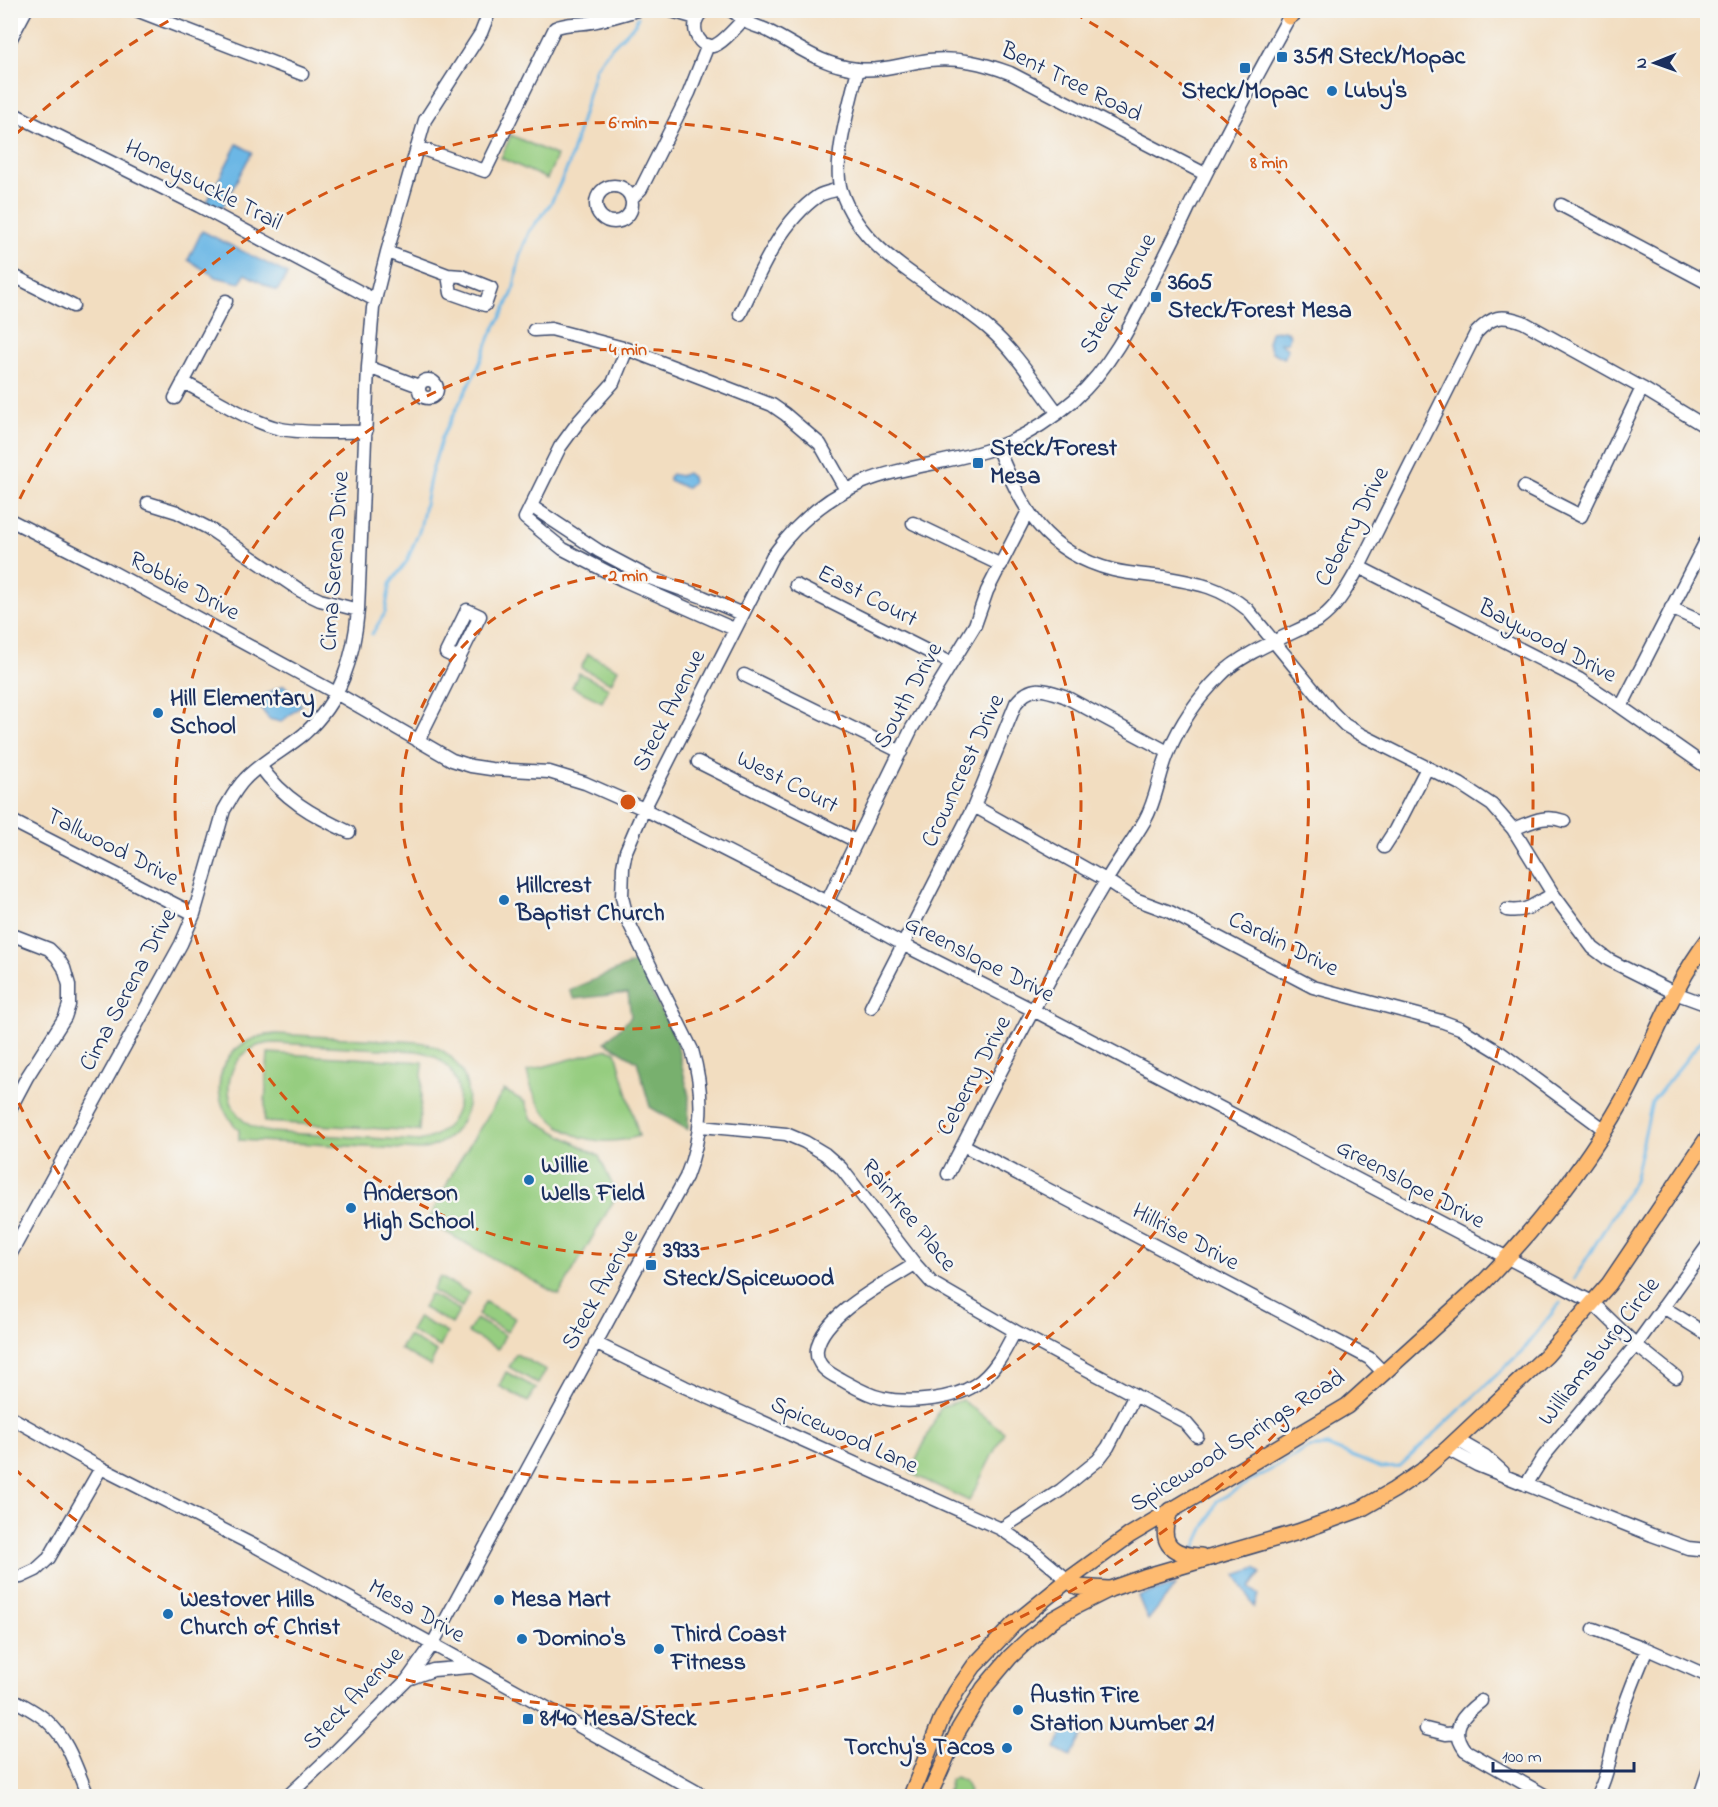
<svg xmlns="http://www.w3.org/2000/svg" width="1718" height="1807" viewBox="0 0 1718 1807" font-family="'Indie Flower',sans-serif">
  <rect width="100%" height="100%" fill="#f6f6f2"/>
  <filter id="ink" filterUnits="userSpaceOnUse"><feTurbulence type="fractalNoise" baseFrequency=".0167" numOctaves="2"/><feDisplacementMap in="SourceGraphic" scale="12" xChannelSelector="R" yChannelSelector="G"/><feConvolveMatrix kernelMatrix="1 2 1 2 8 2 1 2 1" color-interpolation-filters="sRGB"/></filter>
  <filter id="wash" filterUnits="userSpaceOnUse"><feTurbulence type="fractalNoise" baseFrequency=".008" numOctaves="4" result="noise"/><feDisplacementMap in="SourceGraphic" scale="24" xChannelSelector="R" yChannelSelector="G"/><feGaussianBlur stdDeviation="1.35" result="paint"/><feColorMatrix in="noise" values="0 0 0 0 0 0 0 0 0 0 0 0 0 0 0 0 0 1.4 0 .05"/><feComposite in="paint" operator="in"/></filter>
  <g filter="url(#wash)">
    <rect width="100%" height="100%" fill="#f2ddc0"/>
    <path fill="#96cd80" stroke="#587e6f" stroke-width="1.5" fill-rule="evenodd" d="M511 135 557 156 547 179 501 158Z
      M588 654 618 669 611 683 581 668Z
      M579 673 609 688 602 702 572 687Z
      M276 1034 418 1042C483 1052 485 1138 420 1150L239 1140V1130C200 1093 222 1036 276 1034ZM275 1043 417 1051C471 1059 473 1131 419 1141L270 1132C212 1124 217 1044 275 1043Z
      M608 1049 616 1052 639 1136C586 1153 537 1127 527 1071Z
      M268 1053 423 1062 419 1131 264 1122Z
      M504 1090 525 1102 532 1119 599 1156 617 1195 559 1295 431 1224 430 1218 456 1166Z
      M440 1277 469 1293 462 1307 432 1291Z
      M430 1294 460 1310 452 1324 423 1308Z
      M485 1302 515 1318 507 1332 478 1315Z
      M418 1317 447 1333 440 1347 410 1331Z
      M476 1319 505 1335 498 1349 468 1333Z
      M408 1336 437 1352 430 1366 400 1349Z
      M516 1354 546 1370 538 1384 509 1367Z
      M506 1372 536 1388 528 1402 499 1386Z
      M962 1400 1004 1432 969 1501 910 1473 941 1407Z
      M955 1777 964 1781 969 1791 967 1796H947L950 1780Z"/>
    <path fill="#78b06e" stroke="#4a7066" stroke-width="1.5" d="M636 962 676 1040 689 1096 688 1130 650 1107 637 1061 605 1042 631 1017 628 993 574 999 569 990Z"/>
    <path fill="#6cb7e5" stroke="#4473a2" stroke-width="1.5" d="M237 144 252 152 221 210 207 202Z
      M202 231 288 274 277 291 245 274 240 283 216 277 188 260Z
      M1284 330 1289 333 1290 336 1288 342 1280 343 1288 349 1284 358 1272 352 1268 343 1271 332Z
      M687 473 692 477 693 482 686 488 669 480V477L672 474 680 476Z
      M284 685 302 705 281 722 269 719 256 702 266 694Z
      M1256 1568 1261 1573 1250 1588 1259 1595 1254 1607 1236 1575Z
      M1176 1585 1148 1620 1138 1596Z
      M1069 1721 1085 1730 1070 1757 1055 1749Z"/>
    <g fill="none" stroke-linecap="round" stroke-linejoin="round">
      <path stroke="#6cb7e5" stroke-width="3" d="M372 634 385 613 390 584 407 561 420 529 431 474 442 437 478 367 491 334 502 315 513 292 520 255 529 232 551 203 569 164 596 67 610 49 635 24 638 17
        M1574 1279 1634 1181 1652 1102 1704 1037
        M1195 1548 1217 1501 1308 1448 1327 1446 1381 1468 1399 1467 1522 1351 1560 1303"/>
    </g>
  </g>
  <g filter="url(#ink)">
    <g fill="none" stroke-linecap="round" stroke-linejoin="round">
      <g stroke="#3b496d" stroke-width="15">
        <path id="minor" d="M136 10 302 74
          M668 10 696 18
          M705 10C687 21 696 48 713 46 722 44 737 26 743 20
          M730 10C737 13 739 17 745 21 752 26 762 27 770 32 801 48 821 65 857 69 881 72 905 63 929 60 958 57 983 63 1010 73L1205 174
          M10 40 26 10
          M858 69C851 99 832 162 841 190 862 257 939 286 988 328 1016 352 1035 383 1057 412
          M10 112 199 206 375 300
          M417 147 485 171 555 28C567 22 579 25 592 22 608 19 623 14 638 10
          M596 204a18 18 0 1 1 36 0a18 18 0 1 1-36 0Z
          M631 199 641 189 689 93 708 45
          M1561 205 1708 283
          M387 252 448 275 451 293 485 305 491 288 461 276 448 275
          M10 274 73 306
          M740 314C759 274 780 222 818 196 824 192 834 191 840 189
          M534 330 551 329 627 349 772 405 785 414 820 444 846 490
          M627 349 613 383 579 421 560 447 525 518 563 549 623 580 734 629
          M368 367 419 386
          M419 389a9 9 0 1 1 18 0a9 9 0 1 1-18 0Z
          M183 382C211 396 252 423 281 429 308 434 338 431 366 432
          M175 398 226 301
          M997 447C1023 509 1043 552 1113 570 1129 574 1147 575 1163 577 1197 583 1219 586 1247 609L1331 711 1345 725 1360 734 1460 784 1492 805 1513 829 1553 894 1593 948 1609 960 1675 993 1708 1005
          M1524 487 1581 516 1642 388
          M148 503 177 512 208 528 301 591 320 600 358 610
          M531 506 599 551 650 578 703 597 742 614
          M10 520 105 568 336 693 452 760 471 766 491 769 549 772 585 783 644 809 827 902 904 945 1033 1010 1592 1302 1636 1345 1676 1377
          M913 523 1001 565
          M1359 567 1579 679 1621 707 1708 768
          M796 585 951 663
          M1671 608 1708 625
          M744 675 901 752
          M1621 707 1708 537
          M418 741 480 616 467 610 446 653 459 659
          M698 762 856 841
          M260 766C284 799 312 815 349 832
          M974 806 1106 880 1135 899 1170 912 1313 987 1441 1021 1460 1028 1501 1053 1605 1130
          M10 820 194 914
          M1513 829C1532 822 1543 814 1564 821
          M1384 847 1395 830 1427 768
          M827 902 912 728 975 625 987 591 1028 511
          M1507 910C1527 913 1536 903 1553 894
          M10 934 49 949 57 957 64 968 69 985V1005L65 1017 27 1077 10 1109
          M871 1007 974 806 1016 703C1031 684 1044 689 1064 696L1168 752
          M701 1126 786 1134 805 1142 825 1154 841 1168 915 1264 932 1283 1015 1331 1185 1422 1197 1436
          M963 1145 1369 1358 1384 1373
          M948 1174C998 1076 1049 976 1106 881 1118 860 1133 841 1145 820 1157 799 1159 773 1169 751 1180 724 1199 697 1220 676 1241 653 1290 635 1319 620 1338 606 1347 588 1359 567L1476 333C1492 316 1501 314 1523 322L1642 388 1708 428
          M10 1255 181 944 194 914 224 810C230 800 236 788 245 779 262 761 285 750 304 734 341 701 354 658 358 610L368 367 373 308 387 252 425 120 481 33 490 10
          M915 1264C887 1282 823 1314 817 1349 815 1365 828 1373 840 1379 853 1386 867 1395 882 1398 908 1404 952 1400 975 1385 994 1373 1005 1351 1015 1331
          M1663 1307 1708 1335
          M595 1343 685 1387 1001 1529 1032 1550 1068 1580
          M10 1417 101 1468 255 1546 515 1690 704 1796
          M1457 1440 1485 1456 1503 1472
          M1447 1449 1477 1465 1652 1535 1688 1548 1708 1550
          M1526 1485 1544 1456 1636 1345 1708 1245
          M1001 1529 1061 1490 1098 1460 1108 1447 1135 1395
          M10 1578 21 1577 36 1570 49 1558 101 1468
          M1594 1629 1647 1649 1708 1676
          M408 1679 433 1670 470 1667
          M10 1698C23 1705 37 1712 47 1721 69 1740 77 1771 88 1796
          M1481 1701C1463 1715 1449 1728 1465 1750L1546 1796
          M1426 1729 1446 1734 1457 1733
          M288 1796 335 1752 407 1680 432 1645 686 1177C703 1134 705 1095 692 1050L628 921 622 897 623 867 626 851 644 809 772 557C795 525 824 499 861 483 904 465 953 463 997 447 1024 437 1052 419 1074 400 1109 369 1131 326 1151 284 1164 258 1177 233 1189 207 1222 141 1257 75 1293 10
          M1597 1796C1608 1775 1611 1752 1617 1729 1625 1701 1636 1675 1647 1649
          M1700 1796 1708 1772"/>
      </g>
      <g stroke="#3b496d" stroke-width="18">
        <path id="major" d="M1289 17 1298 10
          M1171 1510C1157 1541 1169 1555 1201 1556
          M1068 1580 1078 1587 1108 1589
          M911 1796 941 1720 956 1692 974 1666 1014 1624 1068 1580 1130 1535 1347 1406 1485 1281C1539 1225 1586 1166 1624 1098 1653 1046 1671 988 1708 940
          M929 1796 959 1729 984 1688 1010 1657 1029 1639 1053 1619 1076 1606 1110 1589 1144 1577 1298 1532 1361 1509 1394 1490 1422 1471 1447 1449 1546 1356 1609 1284 1708 1137"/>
      </g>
      <use href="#minor" stroke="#fff" stroke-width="12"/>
      <use href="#major" stroke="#febb71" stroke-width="15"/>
    </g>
  </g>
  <g fill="none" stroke="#d45514" stroke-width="3" stroke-dasharray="10 8">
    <circle cx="628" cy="802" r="227"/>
    <circle cx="628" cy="802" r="453"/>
    <path d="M12 515A680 680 0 1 1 12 1089"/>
    <path d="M16 134A906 906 0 0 1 182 13M1074 13A906 906 0 1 1 16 1470"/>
  </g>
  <g fill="#1f6fb2" stroke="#f6f6f2" stroke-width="2">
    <rect x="1276" y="51" width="12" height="12" rx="3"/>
    <rect x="1239" y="62" width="12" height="12" rx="3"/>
    <circle cx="1332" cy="91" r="6"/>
    <rect x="1150" y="291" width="12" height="12" rx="3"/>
    <rect x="972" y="457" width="12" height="12" rx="3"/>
    <circle cx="158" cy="713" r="6"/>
    <circle cx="504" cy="900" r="6"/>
    <circle cx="529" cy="1180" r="6"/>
    <circle cx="351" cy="1208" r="6"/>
    <rect x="645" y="1259" width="12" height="12" rx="3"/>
    <circle cx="499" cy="1600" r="6"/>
    <circle cx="168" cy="1614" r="6"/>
    <circle cx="522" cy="1639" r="6"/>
    <circle cx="659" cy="1649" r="6"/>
    <circle cx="1018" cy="1710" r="6"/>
    <rect x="522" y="1713" width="12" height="12" rx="3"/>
    <circle cx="1007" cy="1748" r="6"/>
  </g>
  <g text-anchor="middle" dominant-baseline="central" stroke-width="5" stroke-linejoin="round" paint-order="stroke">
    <g font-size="24" font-weight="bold" fill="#1b2f5e" stroke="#f6f6f2" text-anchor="start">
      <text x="1294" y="57">3519 Steck/Mopac</text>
      <text x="1344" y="91">Luby's</text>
      <text x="1245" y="92" text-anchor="middle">Steck/Mopac</text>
      <text x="1168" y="283">3605<tspan x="1168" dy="28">Steck/Forest Mesa</tspan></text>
      <text x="990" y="449">Steck/Forest<tspan x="990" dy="28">Mesa</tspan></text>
      <text x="170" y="699">Hill Elementary<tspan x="170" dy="28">School</tspan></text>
      <text x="516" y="886">Hillcrest<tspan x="516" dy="28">Baptist Church</tspan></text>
      <text x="541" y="1166">Willie<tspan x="541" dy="28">Wells Field</tspan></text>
      <text x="363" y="1194">Anderson<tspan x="363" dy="28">High School</tspan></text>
      <text x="663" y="1251">3933<tspan x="663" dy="28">Steck/Spicewood</tspan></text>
      <text x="180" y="1600">Westover Hills<tspan x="180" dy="28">Church of Christ</tspan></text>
      <text x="511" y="1600">Mesa Mart</text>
      <text x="671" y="1635">Third Coast<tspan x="671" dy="28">Fitness</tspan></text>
      <text x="534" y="1639">Domino's</text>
      <text x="1030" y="1696">Austin Fire<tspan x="1030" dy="28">Station Number 21</tspan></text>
      <text x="540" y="1719">8140 Mesa/Steck</text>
      <text x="995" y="1748" text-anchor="end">Torchy's Tacos</text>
    </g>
    <g font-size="24" fill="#1b2f5e" stroke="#f6f6f2">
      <text transform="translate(1071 83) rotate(26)">Bent Tree Road</text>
      <text transform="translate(203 186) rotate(27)">Honeysuckle Trail</text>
      <text transform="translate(1119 294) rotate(-61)">Steck Avenue</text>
      <text transform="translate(1353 527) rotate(-62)">Ceberry Drive</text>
      <text transform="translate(336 561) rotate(-86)">Cima Serena Drive</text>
      <text transform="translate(184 587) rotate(28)">Robbie Drive</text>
      <text transform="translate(867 597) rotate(27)">East Court</text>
      <text transform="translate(1547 642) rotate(28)">Baywood Drive</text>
      <text transform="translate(909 696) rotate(-61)">South Drive</text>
      <text transform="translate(670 711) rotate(-63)">Steck Avenue</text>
      <text transform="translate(964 771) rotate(-65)">Crowncrest Drive</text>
      <text transform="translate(787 783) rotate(27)">West Court</text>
      <text transform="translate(112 848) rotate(27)">Tallwood Drive</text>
      <text transform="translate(1283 945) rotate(26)">Cardin Drive</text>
      <text transform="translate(979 960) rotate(27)">Greenslope Drive</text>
      <text transform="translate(129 990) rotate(-62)">Cima Serena Drive</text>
      <text transform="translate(975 1076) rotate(-62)">Ceberry Drive</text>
      <text transform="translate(1410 1185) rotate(28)">Greenslope Drive</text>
      <text transform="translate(908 1216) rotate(51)">Raintree Place</text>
      <text transform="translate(1185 1238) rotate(28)">Hillrise Drive</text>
      <text transform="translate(601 1290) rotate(-61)">Steck Avenue</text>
      <text transform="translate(1600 1352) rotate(-52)">Williamsburg Circle</text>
      <text transform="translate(844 1436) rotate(24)">Spicewood Lane</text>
      <text transform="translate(1238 1442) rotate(-32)">Spicewood Springs Road</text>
      <text transform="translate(416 1612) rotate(29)">Mesa Drive</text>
      <text transform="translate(354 1699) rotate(-46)">Steck Avenue</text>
    </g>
  </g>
  <circle cx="628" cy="802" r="9" fill="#d45514" stroke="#f6f6f2" stroke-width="3"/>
  <g font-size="18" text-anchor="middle" font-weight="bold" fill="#d45514" stroke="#f6f6f2" stroke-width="5" stroke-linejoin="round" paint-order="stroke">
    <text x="628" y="128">6 min</text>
    <text x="1269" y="168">8 min</text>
    <text x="628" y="355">4 min</text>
    <text x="628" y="581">2 min</text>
  </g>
  <rect width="1718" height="1807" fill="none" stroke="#f6f6f2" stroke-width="36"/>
  <g transform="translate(1655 63) rotate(269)" stroke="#f6f6f2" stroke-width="4.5" paint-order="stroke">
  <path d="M0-4.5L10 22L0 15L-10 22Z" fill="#1b2f5e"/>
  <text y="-9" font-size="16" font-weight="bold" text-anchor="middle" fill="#1b2f5e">N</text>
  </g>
  <path d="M1493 1762v9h141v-9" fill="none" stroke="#1b2f5e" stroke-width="3"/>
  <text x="1502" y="1762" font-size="18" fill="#1b2f5e" stroke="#f6f6f2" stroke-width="4.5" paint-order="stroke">100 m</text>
</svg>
